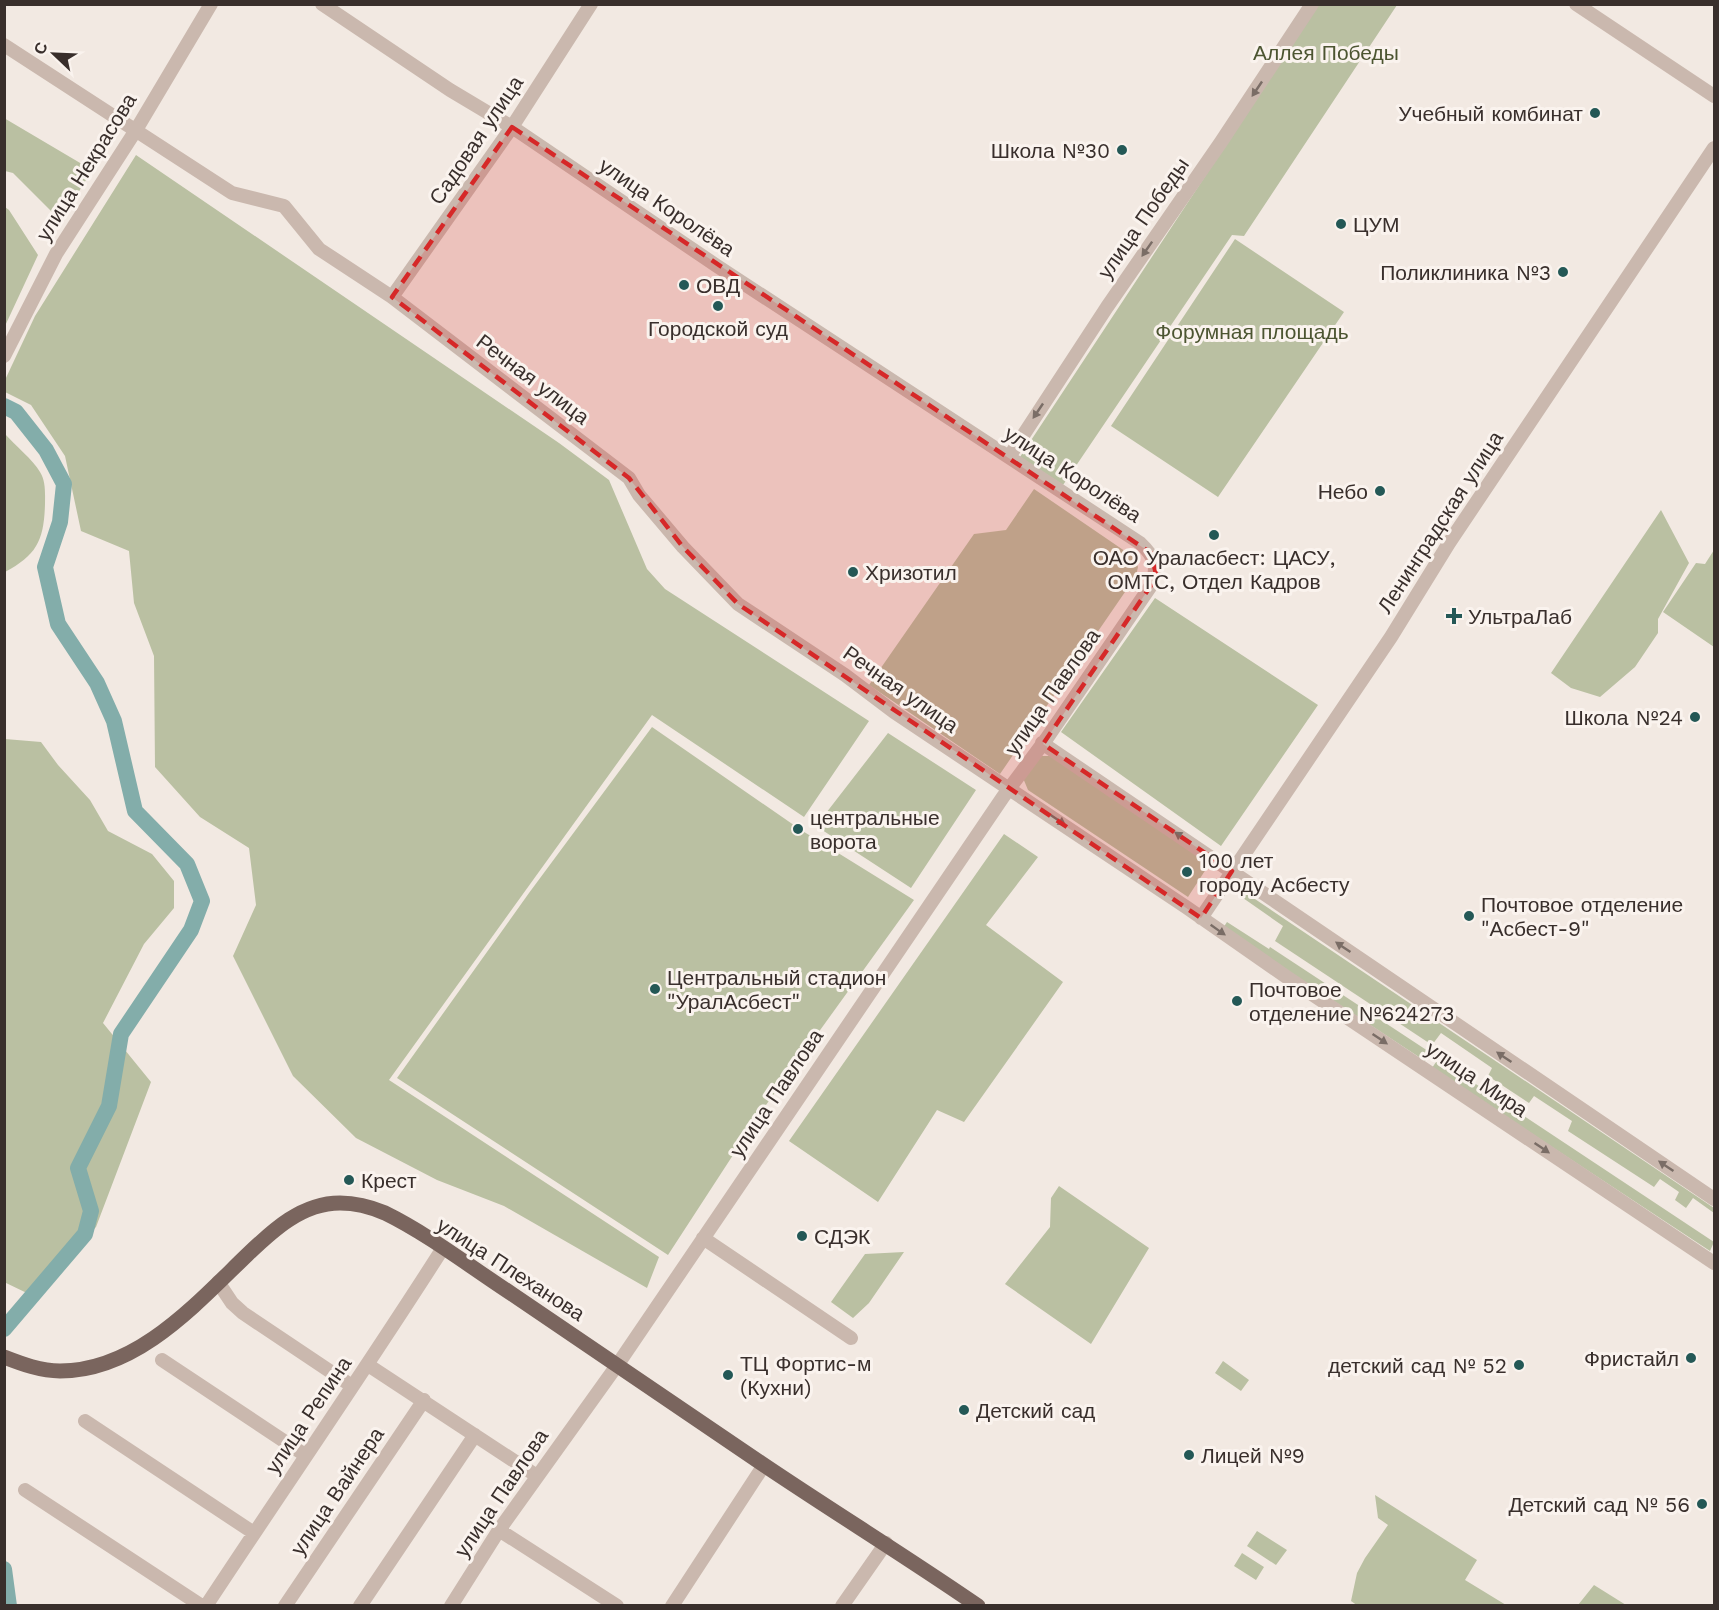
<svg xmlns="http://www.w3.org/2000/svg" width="1719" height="1610" viewBox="0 0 1719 1610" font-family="'Work Sans',sans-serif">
  <rect width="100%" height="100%" fill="#f2e9e2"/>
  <path fill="#bac0a2" d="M1318 5H1397L1244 236 1232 235 1063 485 1020 457Z
    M4 118 92 170 61 221 13 173 5 171Z
    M136 155 559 443 609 480 647 569 665 589 869 721 804 817 652 715 389 1080 659 1257 647 1288 504 1206 437 1180 356 1138 293 1076 233 956 256 905 249 848 200 817 155 767 154 656 134 603 129 551 81 531 65 456 31 405 5 392V380L35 316Z
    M5 207 9 210 38 255 5 326Z
    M1235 239 1344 312 1218 497 1111 426Z
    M5 434C15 445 33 460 40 472 46 481 45 494 45 504 44 540 37 555 5 572Z
    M1034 489 1135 558 1138 567 1136 576 1000 774 869 685 974 534 1006 530Z
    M1661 510 1689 563 1658 619V633L1635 667 1600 697 1571 688 1551 673Z
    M1714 550V647L1663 612 1696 563 1705 564Z
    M1155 598 1318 705 1221 846 1061 732Z
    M652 727 801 830 914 900 761 1112 668 1255 397 1078 529 893Z
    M888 733 976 790 911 888 816 826Z
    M5 739 41 742 58 765 90 800 108 831 152 854 174 881V908L144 944 103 1023 151 1082 96 1227 33 1296 4 1282Z
    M1037 756H1051L1210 863 1188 897 1028 790 1023 778Z
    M1004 834 1038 857 986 925 1063 982 964 1122 937 1110 878 1202 789 1141Z
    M1246 893 1714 1208V1213L1693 1198 1686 1208 1675 1200 1679 1192 1660 1179 1654 1187 1568 1131 1572 1121 1534 1096 1529 1103 1488 1076 1492 1068 1441 1033 1432 1045 1275 941 1283 926 1243 898Z
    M1227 922 1269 949 1270 947 1431 1053 1425 1061 1223 928Z
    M1438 1059 1714 1242 1710 1251 1432 1068Z
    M1059 1186 1149 1248 1091 1344 1005 1284 1050 1227 1051 1198Z
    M904 1252 869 1303 853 1318 831 1302 865 1254Z
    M1223 1361 1249 1380 1241 1391 1215 1373Z
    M1375 1495 1477 1560 1465 1580 1506 1605 1358 1606 1351 1601 1357 1573 1365 1558 1388 1525 1378 1518Z
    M1257 1531 1287 1550 1276 1565 1247 1546Z
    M1242 1553 1264 1567 1256 1580 1234 1566Z
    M1594 1585 1626 1605H1578Z"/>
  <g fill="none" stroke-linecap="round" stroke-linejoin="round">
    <path stroke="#83adaa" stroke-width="16" d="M4 406 16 412 46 450 64 484 60 522 45 567 58 624 97 683 114 721 135 811 187 864 202 901 191 930 121 1034 109 1106 78 1168 91 1211 85 1234 4 1329
      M4 1569 9 1606"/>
    <path stroke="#cab8ae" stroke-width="14" d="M322 4 450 90 512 127 717 266 1140 543C1156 558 1159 567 1150 587L1047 738 1003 797 618 1364 499 1530 451 1606
      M1576 4 1714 96
      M4 45 232 193 284 206 319 249 392 297 629 478 639 495 683 547 738 604 845 675 894 712 1186 907 1288 978 1714 1263
      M392 297 512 127 591 4
      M4 356 56 254 136 130 211 4
      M1009 457 1107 307 1221 142 1312 4
      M1042 743 1714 1199
      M1201 918 1391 637 1449 543 1714 148
      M703 1238 851 1338
      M218 1282 232 1303 243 1313 352 1386
      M162 1360 305 1455
      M368 1365 537 1476
      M85 1421 254 1533
      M25 1490 202 1606
      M499 1530 617 1606
      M206 1606C285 1486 366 1369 443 1248
      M285 1606 424 1400
      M360 1606 475 1435
      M672 1606 764 1465
      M842 1606 886 1543"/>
    <path stroke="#7a655e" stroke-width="15" d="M4 1357C22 1364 41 1371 60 1371 137 1371 196 1304 247 1255 273 1230 302 1203 340 1203 356 1203 371 1207 385 1213 428 1234 472 1268 512 1294 595 1350 678 1406 761 1463 832 1511 907 1557 978 1606"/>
  </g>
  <defs><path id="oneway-solid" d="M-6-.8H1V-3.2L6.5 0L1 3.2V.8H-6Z" transform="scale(1.5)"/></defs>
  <g fill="#7a6d66">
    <use href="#oneway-solid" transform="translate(1257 89) rotate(124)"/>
    <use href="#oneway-solid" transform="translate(1147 249) rotate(125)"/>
    <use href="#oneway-solid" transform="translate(1038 411) rotate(124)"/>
    <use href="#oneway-solid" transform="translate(1058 820) rotate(34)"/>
    <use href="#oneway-solid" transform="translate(1182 837) rotate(-146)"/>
    <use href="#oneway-solid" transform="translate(1218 930) rotate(35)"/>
    <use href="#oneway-solid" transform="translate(1343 947) rotate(-146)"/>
    <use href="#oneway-solid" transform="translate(1380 1039) rotate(34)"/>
    <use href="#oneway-solid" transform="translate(1504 1057) rotate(-146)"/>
    <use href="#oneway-solid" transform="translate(1542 1148) rotate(34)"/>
    <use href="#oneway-solid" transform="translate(1666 1166) rotate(-146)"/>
  </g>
  <path fill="#d62828" fill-opacity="0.2" stroke="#d62828" stroke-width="4.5" stroke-dasharray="12 8" stroke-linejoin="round" d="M512 127 1151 553 1156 574 1150 587 1043 744 1232 871 1201 918 738 604 683 547 629 478 392 297Z"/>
  <g fill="#245856" stroke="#faf3ee" stroke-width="2">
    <circle cx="1595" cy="113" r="6"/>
    <circle cx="1122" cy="150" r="6"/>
    <circle cx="1341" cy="224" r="6"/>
    <circle cx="1563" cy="272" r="6"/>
    <circle cx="684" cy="285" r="6"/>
    <circle cx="718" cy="306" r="6"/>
    <circle cx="1380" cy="491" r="6"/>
    <circle cx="1214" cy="535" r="6"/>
    <circle cx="853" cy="572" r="6"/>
    <path d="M1451 607h6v6h6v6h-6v6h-6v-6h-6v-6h6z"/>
    <circle cx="1695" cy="717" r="6"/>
    <circle cx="798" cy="829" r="6"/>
    <circle cx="1187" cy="872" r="6"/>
    <circle cx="1469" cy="916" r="6"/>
    <circle cx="655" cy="989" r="6"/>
    <circle cx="1237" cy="1001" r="6"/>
    <circle cx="349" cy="1180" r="6"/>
    <circle cx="802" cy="1236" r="6"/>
    <circle cx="1691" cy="1358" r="6"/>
    <circle cx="1519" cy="1365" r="6"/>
    <circle cx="728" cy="1375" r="6"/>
    <circle cx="964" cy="1410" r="6"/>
    <circle cx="1189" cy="1455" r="6"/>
    <circle cx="1702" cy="1504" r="6"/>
  </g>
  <g text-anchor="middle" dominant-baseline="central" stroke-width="6" stroke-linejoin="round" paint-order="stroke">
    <g font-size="21" fill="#4c5531" stroke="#faf3ee">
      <text x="1326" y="52">Аллея Победы</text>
      <text x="1252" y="331">Форумная площадь</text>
    </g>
    <g font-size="21" fill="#392f2c" stroke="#faf3ee" text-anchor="start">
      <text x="1583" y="113" text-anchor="end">Учебный комбинат</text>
      <text x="1110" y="150" text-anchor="end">Школа №30</text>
      <text x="1353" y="224">ЦУМ</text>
      <text x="1551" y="272" text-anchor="end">Поликлиника №3</text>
      <text x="696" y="285">ОВД</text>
      <text x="718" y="328" text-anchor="middle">Городской суд</text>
      <text x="1368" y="491" text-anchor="end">Небо</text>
      <text x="1214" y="557" text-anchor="middle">ОАО Ураласбест: ЦАСУ,<tspan x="1214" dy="24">ОМТС, Отдел Кадров</tspan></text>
      <text x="865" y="572">Хризотил</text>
      <text x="1468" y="616">УльтраЛаб</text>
      <text x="1683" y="717" text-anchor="end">Школа №24</text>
      <text x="810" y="817">центральные<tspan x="810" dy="24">ворота</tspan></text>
      <text x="1199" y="860">100 лет<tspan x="1199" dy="24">городу Асбесту</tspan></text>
      <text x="1481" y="904">Почтовое отделение<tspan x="1481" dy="24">"Асбест-9"</tspan></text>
      <text x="667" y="977">Центральный стадион<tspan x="667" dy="24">"УралАсбест"</tspan></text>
      <text x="1249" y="989">Почтовое<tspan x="1249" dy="24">отделение №624273</tspan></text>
      <text x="361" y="1180">Крест</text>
      <text x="814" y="1236">СДЭК</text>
      <text x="1679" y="1358" text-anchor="end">Фристайл</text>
      <text x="740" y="1363">ТЦ Фортис-м<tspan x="740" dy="24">(Кухни)</tspan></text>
      <text x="1507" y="1365" text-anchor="end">детский сад № 52</text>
      <text x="976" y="1410">Детский сад</text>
      <text x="1201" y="1455">Лицей №9</text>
      <text x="1690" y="1504" text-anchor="end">Детский сад № 56</text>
    </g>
    <g font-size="21" fill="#392f2c" stroke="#faf3ee">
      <text transform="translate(476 140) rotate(-56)">Садовая улица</text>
      <text transform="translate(86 167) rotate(-58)">улица Некрасова</text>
      <text transform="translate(667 207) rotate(34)">улица Королёва</text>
      <text transform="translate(1143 218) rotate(-55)">улица Победы</text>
      <text transform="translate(533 379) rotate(37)">Речная улица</text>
      <text transform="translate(1073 474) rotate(33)">улица Королёва</text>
      <text transform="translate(1440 522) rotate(-57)">Ленинградская улица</text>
      <text transform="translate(901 689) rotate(35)">Речная улица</text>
      <text transform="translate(1052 692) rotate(-55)">улица Павлова</text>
      <text transform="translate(1477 1079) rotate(34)">улица Мира</text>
      <text transform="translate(776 1093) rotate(-56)">улица Павлова</text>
      <text transform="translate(511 1269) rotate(33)">улица Плеханова</text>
      <text transform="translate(308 1415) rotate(-56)">улица Репина</text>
      <text transform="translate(337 1491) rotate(-56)">улица Вайнера</text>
      <text transform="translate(501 1493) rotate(-56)">улица Павлова</text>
    </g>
  </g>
  <rect width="1719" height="1610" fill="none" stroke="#392f2c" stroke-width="12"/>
  <g transform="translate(54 54) rotate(293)" stroke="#faf3ee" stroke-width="4.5" paint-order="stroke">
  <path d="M0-4.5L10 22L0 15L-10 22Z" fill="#392f2c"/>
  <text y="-9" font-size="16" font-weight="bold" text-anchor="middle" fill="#392f2c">С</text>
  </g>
</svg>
